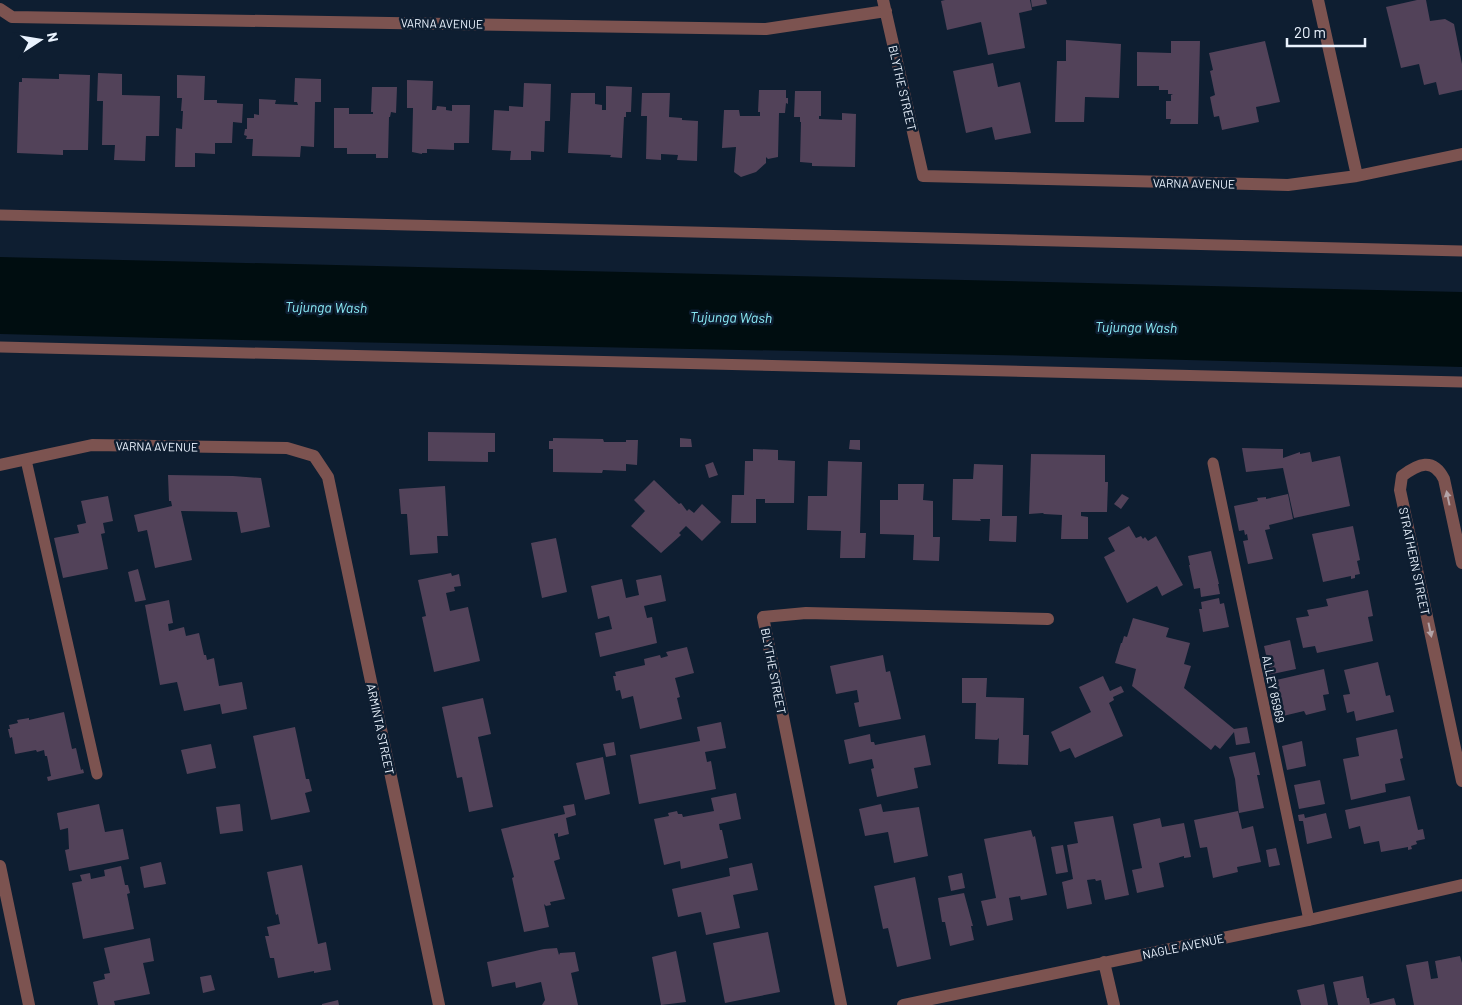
<svg xmlns="http://www.w3.org/2000/svg" width="1462" height="1005" viewBox="0 0 1462 1005" font-family="Barlow,sans-serif">
  <rect width="100%" height="100%" fill="#0e1e31"/>
  <path fill="#000d10" d="M0 257 1462 292V367L994 355 242 340 0 334Z"/>
  <path fill="#524259" d="M945 0H1030L1032 10 1019 13 1025 48 988 55 981 22 947 30 941 1Z
    M1031 0H1046L1047 4 1032 7Z
    M1417 0H1426L1430 21 1445 19 1454 24 1462 64V90L1439 95 1436 82 1424 85 1419 64 1401 68 1386 7Z
    M1066 40 1121 44 1119 98 1085 97 1084 122H1055L1057 61H1066Z
    M1171 41H1200L1198 124H1170L1171 119H1166V101H1171V95L1173 94H1168V90H1159V86H1137V52L1171 53Z
    M1265 41 1280 102 1256 107 1259 122 1222 130 1219 116 1214 117 1210 97 1215 95 1210 71 1213 70 1209 53Z
    M993 63 998 87 1020 82 1031 133 995 140 992 127 966 133 953 71Z
    M98 73 122 74V95L160 96 159 136H146L145 161 114 160 115 145H102L103 101H97Z
    M59 74 90 75 88 150H63V155L17 153 19 82H22V78L59 79Z
    M177 75 205 76 204 100H217V103L243 104 242 123 233 122 232 143H215V154L195 153V167H175L176 128 182 129 183 111H181L182 98H177Z
    M295 78 321 79V102H315L314 147 301 146 300 157 252 156 253 139H246L247 136 244 135 245 129H247V118H254V114L259 115V99L276 100 275 104 298 105 297 102H294Z
    M407 80 433 81 432 110H436L437 106 446 107V110L452 111V105H470L469 143H454V150L427 149V153H422V154L412 152 413 108H407Z
    M524 83 551 84 550 121H545L544 152 531 151V160H510L511 151 492 150 494 110 509 111V106L523 107Z
    M606 86 632 87 631 112H626V117H624L622 158 610 157 611 155 568 153 571 93H595V104L602 105V110H606Z
    M372 87H397L396 113 391 112 390 117H389L388 158H376V154H347V148H334V108H349V114H373V112H371Z
    M759 90H786V98H788V104L786 103 785 113H779L778 157 768 159 766 157V163L756 172 741 177 734 172 736 147 722 148 724 110H739L740 116H760V112H758Z
    M795 91H821V116H819V119L842 120V113L856 114 855 167 812 166V163L800 162 801 122H800V117H794Z
    M642 93H670L669 117 682 118V120L698 121 697 161 677 160 678 155 661 154V160L646 159 647 116H641Z
    M428 432 495 433V452H488V462L428 461Z
    M553 438 603 439 604 442H626V440H638L637 465 626 464V471L603 470 602 473 553 472V449H549V441H553Z
    M680 438 691 439 692 447H680Z
    M850 440H860V450L849 449Z
    M1242 448 1283 449V458L1300 452V454L1310 452 1312 462 1340 456 1350 506 1294 518 1283 468 1246 472Z
    M753 449 778 450V460L795 461 794 503H765V499H756V523H731L732 495H744L745 461H753Z
    M1031 454 1105 455V482H1108L1107 512H1081V516L1088 517V539H1061L1062 515 1044 514 1043 513 1029 514Z
    M828 461 862 462 860 533H866L865 558H840L841 531 807 530 808 496H827Z
    M713 462 718 475 709 478 705 465Z
    M974 464 1003 465 1002 516H1017L1016 542 989 541 990 519H980L981 521 952 520 953 479H973Z
    M168 475 233 476 261 478 270 527 241 533 237 512 181 511 192 560 155 568 147 530 138 532 134 515 172 506 171 501H169Z
    M654 480 679 504 681 503 687 511 689 509 694 513 702 504 721 522 702 541 686 526 679 533 681 535 661 553 631 526 645 511 634 500Z
    M898 484H924L923 500 933 501V537H940L939 561 913 560 914 535 880 534V500H898Z
    M445 486 448 536H437L438 553 410 555 407 514H401L399 489Z
    M1122 494 1129 498 1121 509 1114 504Z
    M1288 494 1293 519 1269 525 1270 529 1265 530 1273 559 1248 564 1243 541 1248 540 1247 534 1245 535 1244 530 1239 531 1234 506 1258 501 1257 498 1266 497V499Z
    M108 496 113 521 103 523 105 533 101 534 108 569 63 578 54 538 79 533 77 525 86 523 81 501Z
    M1129 526 1136 538 1141 536 1143 539 1145 537 1148 541 1156 536 1183 585 1162 596 1157 586 1127 603 1104 557 1115 551 1108 538Z
    M1353 526 1360 560 1357 561 1360 574 1355 575V578L1351 579V576L1323 582 1312 534Z
    M556 538 567 592 542 598 531 543Z
    M1211 551 1219 584H1218L1220 594 1201 597 1200 588 1194 589 1189 565H1190L1188 556Z
    M138 569 146 600 135 602 128 572Z
    M451 573 452 576 459 574 461 586 454 587 455 591 446 593 450 611 468 607 480 661 434 672 422 617 426 616 418 580Z
    M661 575 666 601 644 606 647 618 652 617 657 643 600 657 595 633 612 629 609 616 598 619 591 586 622 579 626 598 639 595 636 580Z
    M1368 590 1373 616 1368 617 1373 641 1317 653 1315 646 1303 648 1296 618 1309 616 1307 610 1328 606 1326 599Z
    M1219 598 1220 604 1224 603 1229 627 1203 632 1199 609H1202L1201 602Z
    M169 600 173 623 168 624 169 631 184 627 186 636 199 633 204 655H206L207 660 214 658 219 686 242 682 247 709 222 714 220 704 184 711 177 682 160 685 145 605Z
    M1133 618 1169 628 1166 637 1190 643 1184 664 1191 666 1184 688 1234 729 1247 727 1250 743 1236 745 1234 732 1220 749 1215 745 1211 750 1132 686 1136 669 1115 663 1121 643H1122L1124 636 1127 637Z
    M1290 640 1296 669 1268 675 1266 669 1269 668 1264 646Z
    M687 647 694 673 675 678 680 697 677 698 682 719 640 729 633 696 622 699 620 690 616 691 613 676H616L615 672 645 665 644 659 660 655 661 658 668 656 666 652Z
    M883 655 886 672 890 671 901 719 859 727 854 703 859 702 857 690 836 694 830 666Z
    M1378 662 1386 696 1390 695 1394 712 1356 721 1354 711 1347 713 1343 695 1350 694 1344 670Z
    M1324 669 1329 694 1323 695 1326 710 1306 715 1304 711 1283 716 1280 703 1277 704 1272 681Z
    M1103 676 1110 691 1121 686 1124 692 1113 697 1114 700 1109 703 1123 736 1075 758 1070 748 1060 752 1051 732 1091 712 1079 687Z
    M962 678H987L986 697 1024 698 1023 735H1029L1028 765 998 764 999 738 997 740 975 739 976 703H962Z
    M483 698 491 734 478 737 493 807 469 812 462 777 457 778 442 707Z
    M64 712 72 749 76 748 81 770 83 769 84 773 48 781 47 777 51 776 47 756H45L44 750 37 752 36 750 15 754 12 737 10 738 8 729H10L9 725 18 723 17 720 29 718V720Z
    M721 722 726 748 705 752 707 762 711 761 716 789 639 804 630 755 700 741 697 727Z
    M295 727 306 779H309L312 791 305 793 310 812 271 820 253 736Z
    M1397 729 1403 758 1400 759 1405 780 1385 784 1386 792 1351 800 1343 759 1359 756 1356 738Z
    M870 734 871 742H874L875 745 925 735 931 765 914 768 918 788 877 797 871 769 874 768 872 759 849 764 844 740Z
    M1302 741 1306 766 1287 770 1282 746Z
    M614 742 616 755 606 757 603 744Z
    M211 744 216 768 187 774 181 750Z
    M1255 752 1260 775H1257L1264 808 1239 813 1235 779 1229 757Z
    M603 757 610 794 585 800 576 763Z
    M1320 780 1325 804 1299 809 1294 785Z
    M736 793 741 819 719 824 720 830H722L728 858 681 869 680 861 664 865 654 819 669 816 668 813 677 811 678 814H682L683 817 714 811 711 798Z
    M1410 796 1418 830 1423 829 1425 839 1416 841 1417 844 1411 846 1412 849 1408 850V847L1381 852 1379 841 1364 844 1360 826 1349 829 1345 810Z
    M99 804 105 832 123 829 129 859 69 871 65 850 69 849 68 828 60 830 57 813Z
    M240 804 243 831 220 834 216 807Z
    M574 804 576 815 566 818 569 834 558 837V833L554 834 560 859 554 861 565 899 550 902 551 905 546 906 544 904 549 927 524 932 512 878 514 877 501 829 565 814 563 806Z
    M881 804 883 812 919 807 928 856 894 863 888 832 865 836 859 809Z
    M1238 811 1242 829 1253 826 1261 862 1237 867 1238 872 1213 878 1207 847 1200 848 1194 820Z
    M1326 813 1332 838 1307 844 1303 821H1299L1298 815 1304 814 1305 818Z
    M1113 816 1129 895 1105 900 1101 880 1096 881 1095 879 1087 880 1092 904 1067 909 1062 882 1073 879 1067 845 1078 843 1074 822Z
    M1160 818 1162 827 1184 823 1191 857 1184 858V856L1159 863 1164 887 1137 893 1132 870 1142 868 1133 824Z
    M1031 830 1033 837 1035 836 1047 895 1021 900 1020 896 1009 898 1013 920 987 926 981 901 996 898 984 839Z
    M1063 845 1068 872 1056 874 1051 847Z
    M1276 848 1280 865 1269 867 1266 850Z
    M161 862 166 884 144 888 140 867Z
    M752 863 758 890 733 895 740 928 706 935 701 912 678 917 672 889 730 876 729 868Z
    M302 865 318 944 326 942 331 970 314 973V971L278 978 274 958H270L265 936H269L267 927 280 924 278 914 276 915 267 872Z
    M121 866 125 885H128L130 893 127 894 134 929 83 939 72 883 82 881 80 875 90 873 91 879 105 876 104 870Z
    M962 873 965 888 951 891 948 876Z
    M915 877 931 959 897 967 888 928 883 929 874 886Z
    M964 893 973 926H971L974 940 950 946 945 922H942L938 898Z
    M768 932 780 992 725 1003 713 943Z
    M150 938 154 961 143 963 150 994 114 1001 115 1005H98L93 982 105 979 104 974 110 973 104 948Z
    M557 948 559 955 560 953 575 952 579 971 571 973 578 1005H542L545 1000 541 982 516 988 515 982 492 987 487 962 544 949Z
    M676 951 686 1002 661 1005 652 957Z
    M1460 956 1462 963V1005H1414L1406 965 1428 961 1431 979 1438 978 1435 961Z
    M211 975 215 990 203 993 200 977Z
    M1363 976 1367 998H1369L1370 1004 1394 998 1396 1005H1338L1333 982Z
    M1324 984 1328 1005H1301L1297 990Z
    M338 1000 339 1005H322V1004Z"/>
  <g fill="none" stroke-linecap="round" stroke-linejoin="round">
    <path stroke="#7c5350" stroke-width="11" d="M0 215 1462 251
      M0 347 1462 382
      M26 460 97 774
      M1213 463 1309 920"/>
    <path stroke="#7c5350" stroke-width="12" d="M883 0 923 176 1288 185 1357 176 1462 154
      M1318 0 1357 176
      M0 9 12 17 766 29 886 11
      M0 465 92 445 287 448 314 456 328 477 439 1005
      M1462 563 1444 479C1433 457 1418 464 1402 476L1400 490 1462 781
      M0 866 29 1005
      M1104 962 1114 1005
      M841 1005 763 617 806 613 1048 619
      M903 1005 1309 920 1462 885"/>
  </g>
  <defs><path id="oneway-solid" d="M-6-.8H1V-3.2L6.5 0L1 3.2V.8H-6Z" transform="scale(1.25)"/></defs>
  <g fill="#b3a3a7">
    <use href="#oneway-solid" transform="translate(1448 498) rotate(-102)"/>
    <use href="#oneway-solid" transform="translate(1430 630) rotate(78)"/>
  </g>
  <g text-anchor="middle" dominant-baseline="central" stroke-width="5" stroke-linejoin="round" paint-order="stroke">
    <g font-size="12" fill="#eaf3fe" stroke="#0e1e31">
      <text transform="translate(442 23) rotate(1)">VARNA AVENUE</text>
      <text transform="translate(903 88) rotate(77)">BLYTHE STREET</text>
      <text transform="translate(1194 183) rotate(1)">VARNA AVENUE</text>
      <text transform="translate(157 446) rotate(1)">VARNA AVENUE</text>
      <text transform="translate(1415 561) rotate(78)">STRATHERN STREET</text>
      <text transform="translate(774 671) rotate(79)">BLYTHE STREET</text>
      <text transform="translate(1274 689) rotate(78)">ALLEY 85969</text>
      <text transform="translate(381 729) rotate(78)">ARMINTA STREET</text>
      <text transform="translate(1183 946) rotate(-12)">NAGLE AVENUE</text>
    </g>
    <g font-size="14" font-style="italic" fill="#8aeaf5" stroke="#0e1e31">
      <text transform="translate(326 307) rotate(1)">Tujunga Wash</text>
      <text transform="translate(731 317) rotate(1)">Tujunga Wash</text>
      <text transform="translate(1136 327) rotate(1)">Tujunga Wash</text>
    </g>
  </g>
  <g transform="translate(40 40) rotate(78)" stroke="#0e1e31" stroke-width="4" paint-order="stroke">
  <path d="M0-4L9 19L0 12L-9 19Z" fill="#eaf3fe"/>
  <text y="-8" font-size="14" font-weight="bold" text-anchor="middle" fill="#eaf3fe">N</text>
  </g>
  <path d="M1287 38v8h78v-8" fill="none" stroke="#eaf3fe" stroke-width="2.5"/>
  <text x="1294" y="38" font-size="15" fill="#eaf3fe" stroke="#0e1e31" stroke-width="4" paint-order="stroke">20 m</text>
</svg>
